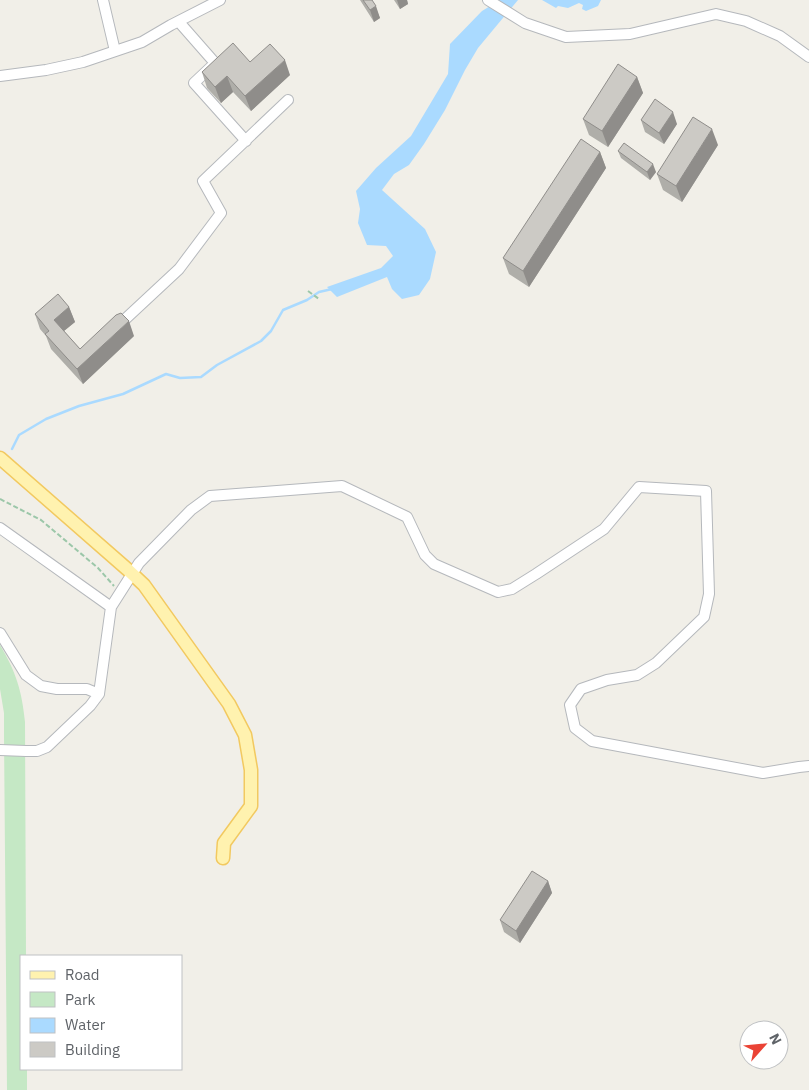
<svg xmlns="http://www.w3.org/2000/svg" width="809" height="1090" viewBox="0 0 809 1090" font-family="'IBM Plex Sans',sans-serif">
  <rect width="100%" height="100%" fill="#f1efe8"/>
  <path fill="#c5e8c5" d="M0 645C16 672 22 691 25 722L26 956H21V1069H27V1090H7L4 736V713L0 689Z"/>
  <path fill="#aadaff" d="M500 0H518L478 48 465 70 445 110 424 144 409 165 394 174 382 190 425 229 436 252 430 279 419 295 402 299 392 289 387 277 337 297 327 287 381 268 393 256 386 246 367 245 358 223 360 209 356 191 376 168 411 136 448 74 450 44 482 11Z
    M542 0H601L598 6 586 11 582 9 583 5 579 3 568 8 558 6 556 8Z"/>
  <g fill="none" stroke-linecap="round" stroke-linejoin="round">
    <path stroke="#aadaff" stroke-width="2.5" d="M12 449 19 435 46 419 79 406 123 394 166 374 180 378 201 377 217 365 261 341 271 331 283 310 307 300 319 292 332 289"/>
    <g stroke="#b5b8bc" stroke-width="12">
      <path id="minor" d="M103 0 115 51
        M488 0 525 23 566 37 630 34 716 14 746 21 780 36 809 57
        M179 22 215 63
        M211 67 194 83 246 141
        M0 76 46 70 83 62 142 42 171 25 220 0
        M121 323 179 269 221 213 203 181 288 100
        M0 528 111 607
        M0 633 26 675 41 686 57 689H87L99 694
        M0 750 26 751H37L47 747 90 706 99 694 111 607 139 563 191 510 210 496 342 486 407 517 425 555 434 564 498 592 512 589 536 574 604 529 639 487 706 491 709 594 704 617 656 663 637 675 607 680 581 689 570 705 575 728 592 741 763 773 799 767 809 766"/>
    </g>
    <g stroke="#f2c960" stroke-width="15">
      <path id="major" d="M0 458 127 569 144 585 229 704 245 735 251 770V806L224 843 223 858"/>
    </g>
    <path stroke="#9cc7a9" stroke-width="2" stroke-dasharray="5 2.5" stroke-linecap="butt" d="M308 291 319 299
      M0 499 41 520 98 568 114 586"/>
    <use href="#minor" stroke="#fff" stroke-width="10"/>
    <use href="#major" stroke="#fff2af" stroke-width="12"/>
  </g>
  <path fill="#afaea9" d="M360 0H372L380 18 374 22Z
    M394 0H407L408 4 400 9Z
    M250 62 290 75 251 111 233 92 221 103 207 88 202 72Z
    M637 77 643 93 608 147 589 135 583 119Z
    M641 120 677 124 664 144 645 132Z
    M718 145 682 202 663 190 657 174Z
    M618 151 656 172 650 180 621 158Z
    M600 152 606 168 529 287 509 274 503 258Z
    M69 307 75 322 64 331 80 349 134 336 83 384 51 349 46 336 40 329 35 314Z
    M548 881 552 893 520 943 504 932 500 920Z"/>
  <path fill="#8f8d8a" d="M397 0H407L408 4 400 9Z
    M376 6 380 18 374 22 370 10Z
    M285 60 290 75 251 111 245 96Z
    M227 76 233 92 221 103 215 87Z
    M637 77 643 93 608 147 602 131Z
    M673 112 677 124 664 144 659 133Z
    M712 129 718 145 682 202 676 186Z
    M600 152 606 168 529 287 523 271Z
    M653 164 656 172 650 180 647 172Z
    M69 307 75 322 59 335 54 320Z
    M129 321 134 336 83 384 77 369Z
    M548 881 552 893 520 943 516 931Z"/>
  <path fill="#cccac5" stroke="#8f8d8a" d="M363 0H372L376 6 370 10Z
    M233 43 250 62 270 44 285 60 245 96 227 76 215 87 202 72Z
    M618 64 637 77 602 131 583 119Z
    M655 99 673 112 659 133 641 120Z
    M693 117 712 129 676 186 657 174Z
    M581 139 600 152 523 271 503 258Z
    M624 143 653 164 647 172 618 151Z
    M58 294 69 307 54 320 80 349 116 315 121 313 129 321 77 369 45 334 49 331 35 314Z
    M532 871 548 881 516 931 500 920Z"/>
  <rect x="20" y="955" width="162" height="115" fill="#ffffff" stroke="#bfc1c3"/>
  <rect x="30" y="971" width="25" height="8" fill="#fff2af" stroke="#bfc1c3"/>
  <text x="65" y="980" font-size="15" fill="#5f6368">Road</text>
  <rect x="30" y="992" width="25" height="15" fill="#c5e8c5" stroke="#bfc1c3"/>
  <text x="65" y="1005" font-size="15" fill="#5f6368">Park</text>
  <rect x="30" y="1018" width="25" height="15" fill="#aadaff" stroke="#bfc1c3"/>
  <text x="65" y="1030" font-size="15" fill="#5f6368">Water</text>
  <rect x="30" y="1042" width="25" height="15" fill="#cccac5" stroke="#bfc1c3"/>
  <text x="65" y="1055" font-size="15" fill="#5f6368">Building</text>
  <g transform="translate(764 1045) rotate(63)"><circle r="24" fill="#ffffff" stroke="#bfc1c3"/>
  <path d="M0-4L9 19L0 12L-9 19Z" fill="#ea4335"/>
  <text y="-8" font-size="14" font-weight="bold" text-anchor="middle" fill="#5f6368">N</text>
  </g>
</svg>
